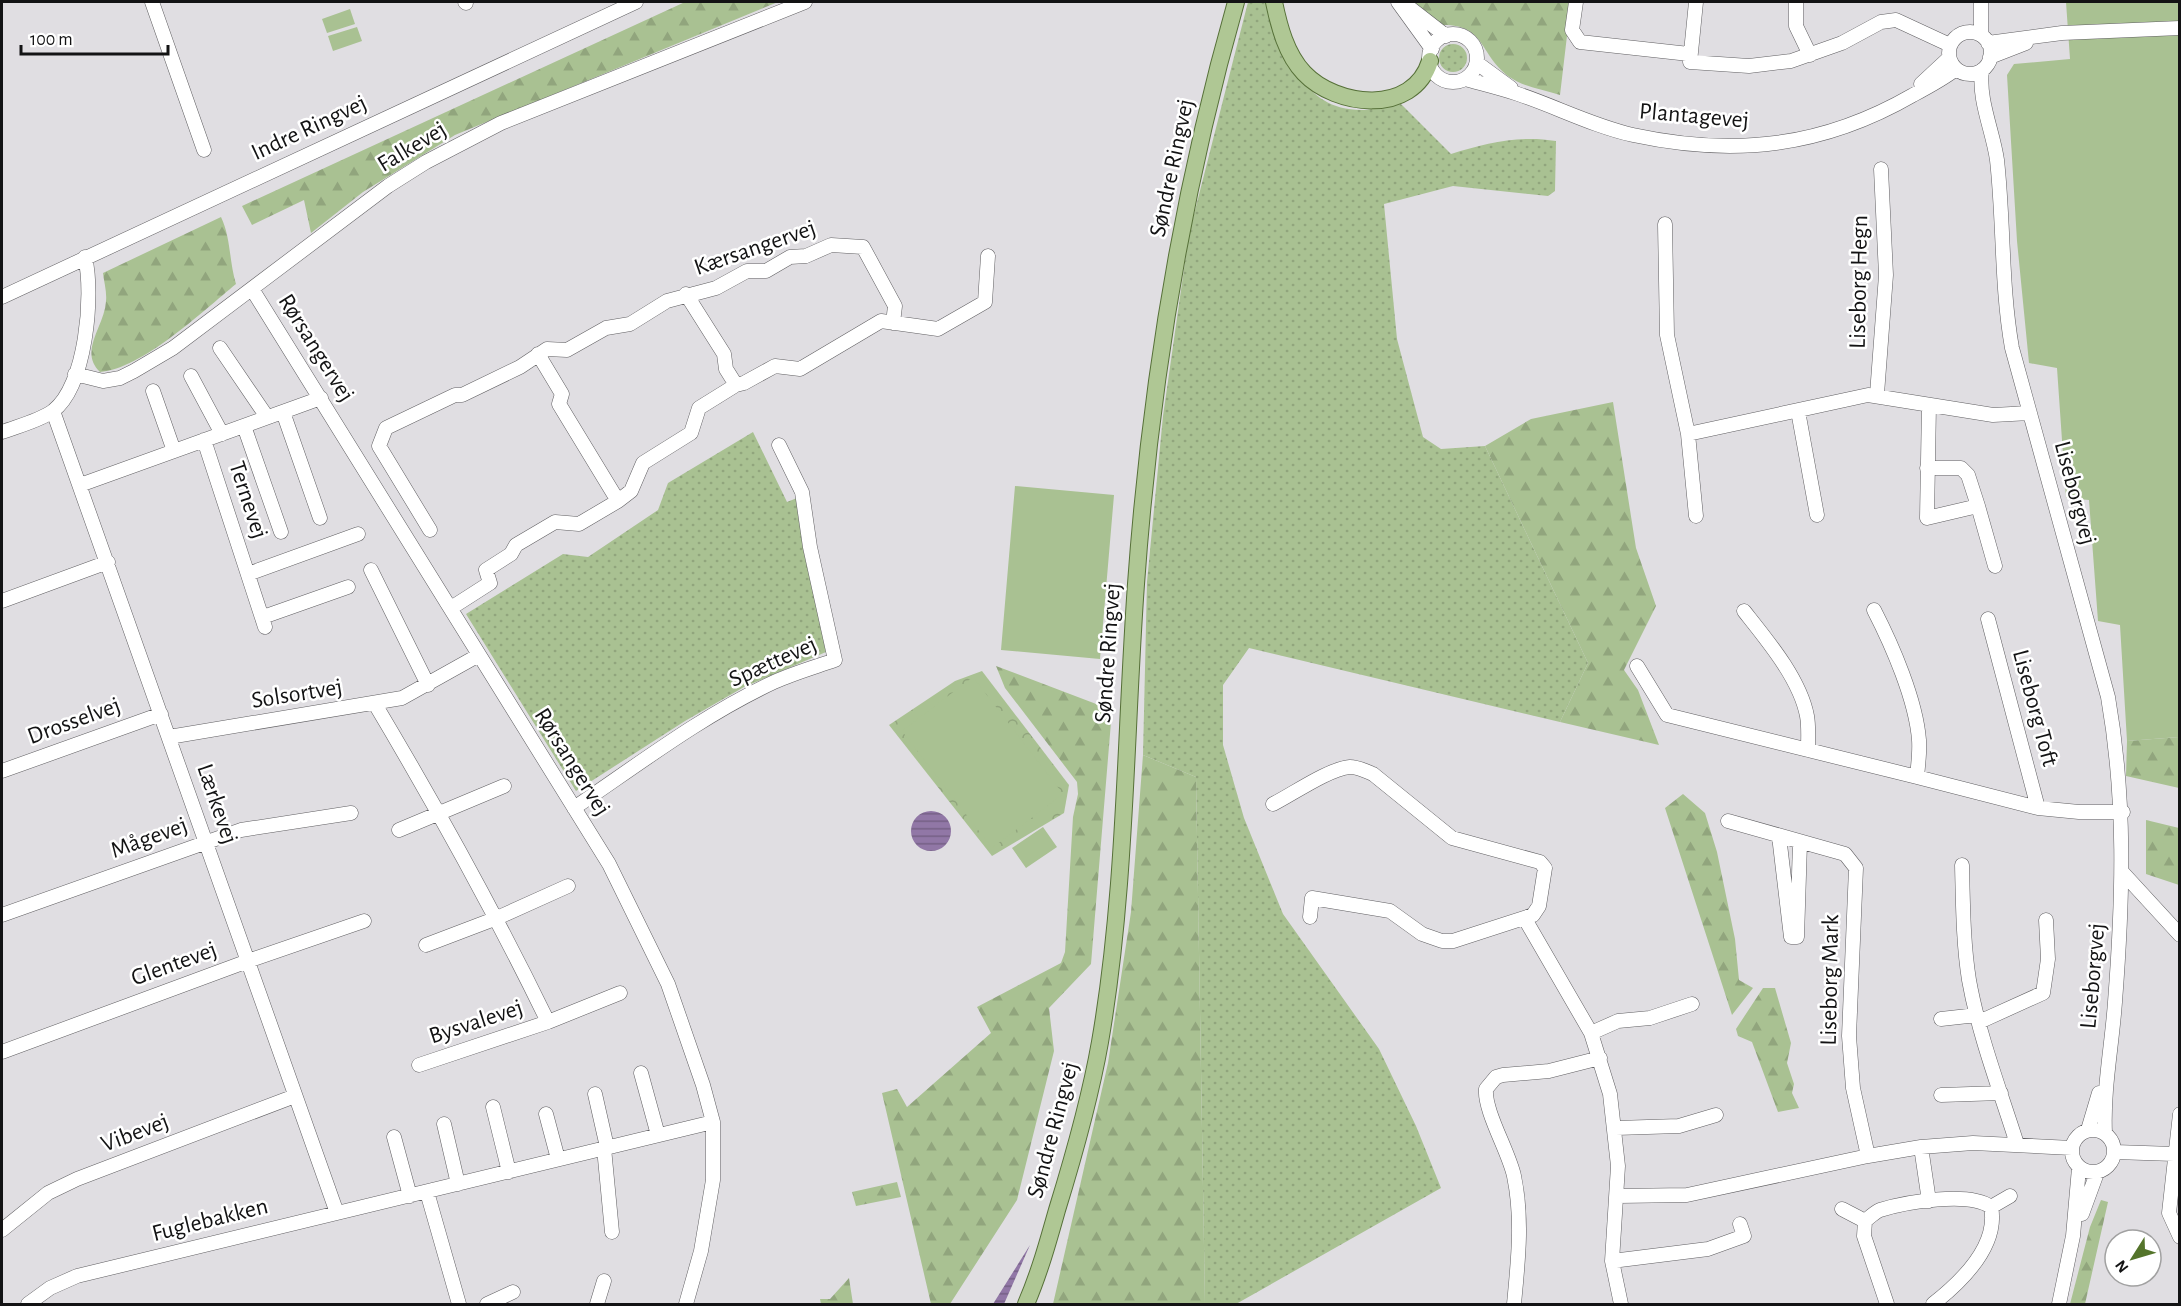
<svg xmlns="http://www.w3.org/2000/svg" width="2181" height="1306" viewBox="0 0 2181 1306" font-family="'Alegreya Sans',sans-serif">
  <defs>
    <pattern id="grass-dots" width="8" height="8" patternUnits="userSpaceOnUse" patternTransform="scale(1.5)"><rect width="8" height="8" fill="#a9c192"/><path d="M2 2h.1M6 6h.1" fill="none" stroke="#91a57d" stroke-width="1.8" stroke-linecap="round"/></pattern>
    <pattern id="forest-firs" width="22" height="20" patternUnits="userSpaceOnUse" patternTransform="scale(1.5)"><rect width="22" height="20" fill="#a9c192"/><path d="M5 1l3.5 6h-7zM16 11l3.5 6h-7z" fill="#91a57d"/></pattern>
    <pattern id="park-crowns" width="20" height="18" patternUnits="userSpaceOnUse" patternTransform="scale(1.5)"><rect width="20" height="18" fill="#a9c192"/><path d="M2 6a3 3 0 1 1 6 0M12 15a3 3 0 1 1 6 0" fill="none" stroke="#91a57d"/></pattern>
    <pattern id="water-rules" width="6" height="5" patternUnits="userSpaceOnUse" patternTransform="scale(1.5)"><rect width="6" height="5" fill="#9177a6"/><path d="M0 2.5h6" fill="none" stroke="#756086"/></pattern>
  </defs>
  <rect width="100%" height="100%" fill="#e0dee2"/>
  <path fill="url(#grass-dots)" d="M1248 2H1268C1286 49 1299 111 1363 110 1374 110 1388 104 1399 102L1451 154C1486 143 1519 135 1556 141L1555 191 1548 196 1453 186 1384 204 1397 339 1423 437 1441 449 1485 446 1588 663 1560 722 1249 648 1223 685V745L1244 818 1283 914 1379 1049 1416 1126 1441 1188 1236 1304H1205L1196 777 1143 755 1147 582 1163 416 1189 234Z
    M1439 58a14 14 0 1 1 28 0a14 14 0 1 1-28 0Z
    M753 432 787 502 797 498 826 652 744 687 685 721 576 791 466 614 563 554 588 557 658 510 668 483Z"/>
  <path fill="url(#forest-firs)" d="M685 2H778L455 135 363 192 311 233 304 200 252 225 242 206Z
    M1414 2H1571L1560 95C1545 90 1524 87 1511 78 1478 55 1487 24 1441 25Z
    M221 217C231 238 229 261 236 284 203 311 142 369 100 372 78 351 105 326 106 301 107 292 104 282 103 273Z
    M1613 402 1636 548 1656 606 1624 670 1638 690 1659 745 1560 722 1588 663 1485 446 1531 419Z
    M996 666 1112 710 1091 964 1049 1008 1054 1051 1017 1200 950 1304H931L882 1093 897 1089 907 1107 991 1033 977 1007 1061 963 1065 952 1073 817 1078 794 1077 782 1005 688Z
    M2179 737V788L2126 776 2127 741Z
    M1143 755 1196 777 1205 1304H1053L1108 1063 1131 912Z
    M1683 794 1705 813 1717 852 1735 939 1739 980 1753 988 1732 1015 1665 808Z
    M2146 820 2179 828V885L2146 874Z
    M1763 988H1775L1791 1043 1787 1063 1794 1084 1792 1093 1799 1108 1778 1112 1752 1042 1738 1036 1736 1029Z
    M897 1182 901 1197 856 1206 852 1192Z
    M2101 1200 2108 1202 2085 1304H2070L2090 1227Z
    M849 1278 853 1304H821L820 1299H830Z"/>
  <path fill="url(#park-crowns)" d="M982 671 1069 785 1064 813 992 856 889 725 955 681Z"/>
  <path fill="#a9c192" d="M2066 2H2179V737L2127 741 2120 625 2098 621 2089 500 2066 498 2057 368 2029 363 2017 241 2007 75 2014 64 2070 59Z
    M350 9 355 24 327 33 322 19Z
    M357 27 362 41 333 51 328 36Z
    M1015 486 1114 495 1100 659 1001 650Z
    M973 677 1063 794 992 848 902 731Z
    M1043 827 1057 847 1026 868 1012 848Z"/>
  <path fill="url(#water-rules)" d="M911 831a20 20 0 1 1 40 0a20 20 0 1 1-40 0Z
    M1030 1245 1004 1304H993Z"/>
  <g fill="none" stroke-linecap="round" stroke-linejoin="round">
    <g stroke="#605f62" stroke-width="15">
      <path id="minor" d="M152 2 204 150
        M465 2 466 3
        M1398 2 1432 49
        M1576 2 1572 30 1580 42 1689 54
        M1696 2 1690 62 1749 66 1791 61 1842 43 1881 22 1896 20 1950 45
        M1796 2V26L1810 55
        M1981 2V35
        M1410 8 1446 36
        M1949 53a21 21 0 1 1 42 0a21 21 0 1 1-42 0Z
        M1429 58a24 24 0 1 1 48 0a24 24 0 1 1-48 0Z
        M1988 43 2062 33 2180 28
        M1990 57 2026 43
        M1477 63 1511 88
        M1982 70C1978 100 1993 131 1997 160 2004 223 2001 286 2012 348L2108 697C2126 800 2123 898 2115 1002 2112 1045 2103 1090 2105 1133
        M1465 79C1483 84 1500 88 1518 94 1557 107 1593 126 1633 135 1735 157 1823 147 1913 95 1928 87 1943 79 1956 69
        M1921 84 1949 58
        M1665 224 1667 335 1688 434 1696 516
        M252 289 609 864 668 984 703 1085 713 1122V1180L701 1251 686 1304
        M686 294 724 354 726 369 736 385
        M2 297 636 2
        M220 348 267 417
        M538 354 562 394 559 404 618 501
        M75 374 103 381 120 378 134 371 173 348 388 186 426 162 501 123 805 2
        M191 376 222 434
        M153 391 174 451
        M1877 394 1886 275 1881 169
        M53 411 337 1213
        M1798 411 1817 515
        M283 412 320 518
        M244 426 281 532
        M2 432C18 426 39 421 53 411 86 386 94 295 85 257
        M1688 434 1868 395 1993 415 2030 413
        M204 440 265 627
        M1927 468H1961L1968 475 1978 506 1927 518 1929 405
        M80 485 321 398
        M1978 506 1995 566
        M430 530 379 446 386 428 455 395H462L520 367 547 349 567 350 606 328 630 324 667 301 716 288 747 271H766L790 257 806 256 831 245 863 247 895 306 893 323
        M371 570 428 685
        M248 574 358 534
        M2 601 108 562
        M451 608 490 583 486 570 511 554 516 545 555 522 579 524 618 501 631 491 643 463 691 433 699 408 736 385 744 383 775 366 800 369 881 321 938 329 985 302 988 256
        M1874 610C1892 645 1916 700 1919 740 1920 752 1918 765 1917 777L2038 808
        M1744 611C1767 640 1800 679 1807 716 1809 727 1808 739 1808 750
        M263 617 348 587
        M1988 619 2038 808 2079 812H2123
        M1637 666 1667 715 1917 777
        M375 704C437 808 495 913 548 1022
        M169 737 402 698 479 655
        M2 771 161 714
        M1273 804C1293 794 1328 769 1350 767 1358 767 1366 771 1373 774L1452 838 1540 862 1545 868 1539 906 1533 915 1453 941H1442L1422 934 1390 911 1312 898 1310 917
        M574 808C639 764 703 715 774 682 794 673 815 667 835 660L810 547 802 492 779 445
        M1728 821 1845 854 1856 868 1849 1036 1853 1088 1868 1156
        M399 830 504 786
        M1779 836 1791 937H1797L1800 843
        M1962 865C1963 903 1963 942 1969 980 1979 1036 2000 1090 2017 1144
        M2123 873 2180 935
        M2 915 241 830 351 813
        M1525 919 1591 1033 1610 1094 1618 1166 1612 1261 1621 1304
        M426 945 497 918 568 886
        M1941 1019 1977 1015
        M1979 1022 2043 993 2048 959 2046 920
        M1591 1033 1618 1021 1650 1018 1692 1004
        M2 1052 248 961 364 921
        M419 1065 548 1022 620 993
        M641 1073 658 1135
        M595 1094 607 1147
        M1941 1095 2001 1093
        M493 1107 509 1172
        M546 1114 558 1159
        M2180 1114 2169 1213 2180 1237
        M444 1124 458 1184
        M1616 1128 1679 1126 1716 1115
        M2072 1151a21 21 0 1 1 42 0a21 21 0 1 1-42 0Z
        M2088 1130 2099 1093
        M394 1137 410 1196
        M1921 1147 1929 1201
        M604 1148 612 1232
        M2115 1152 2174 1154
        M427 1192 459 1304
        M1618 1196 1687 1195 1868 1156 1921 1147 1973 1143 2072 1148
        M1991 1207 2010 1196
        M1842 1209 1865 1221
        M2082 1214 2097 1173
        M2 1230 48 1193 77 1179 295 1096
        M1612 1261 1708 1249 1744 1236 1740 1224
        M28 1304 50 1288 77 1276 713 1122
        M487 1304 513 1292
        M597 1304 604 1281
        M1514 1304C1518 1262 1523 1219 1514 1176 1509 1152 1484 1111 1486 1089L1496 1077 1503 1075 1549 1071 1600 1058
        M1887 1304 1864 1236 1865 1221C1870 1217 1875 1212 1880 1210 1906 1202 1969 1191 1991 1207 1999 1246 1961 1282 1933 1304
        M2059 1304 2073 1236 2079 1168"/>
    </g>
    <g stroke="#567038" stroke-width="18">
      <path id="major" d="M1274 2C1279 26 1286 54 1304 73 1336 107 1413 116 1430 61
        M1026 1304C1039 1274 1048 1242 1057 1210 1074 1155 1090 1099 1100 1042 1126 892 1125 737 1136 584 1150 388 1182 191 1236 2"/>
    </g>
    <use href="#minor" stroke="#fff" stroke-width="14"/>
    <use href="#major" stroke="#afc794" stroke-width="16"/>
  </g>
  <g text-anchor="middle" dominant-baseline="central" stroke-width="5" stroke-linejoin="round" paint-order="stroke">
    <g font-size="24" fill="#131314" stroke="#fff">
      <text transform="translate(1694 116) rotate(5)">Plantagevej</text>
      <text transform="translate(309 128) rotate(-25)">Indre Ringvej</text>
      <text transform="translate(412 147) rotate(-31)">Falkevej</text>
      <text transform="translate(1172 168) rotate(-78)">Søndre Ringvej</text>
      <text transform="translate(755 248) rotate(-19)">Kærsangervej</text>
      <text transform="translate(1859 282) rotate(-89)">Liseborg Hegn</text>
      <text transform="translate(316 348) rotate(58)">Rørsangervej</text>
      <text transform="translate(2075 493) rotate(75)">Liseborgvej</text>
      <text transform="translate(248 500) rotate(72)">Ternevej</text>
      <text transform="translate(1108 653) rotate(-86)">Søndre Ringvej</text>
      <text transform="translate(773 662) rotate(-24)">Spættevej</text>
      <text transform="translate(297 694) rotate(-9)">Solsortvej</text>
      <text transform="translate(2035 708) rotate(75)">Liseborg Toft</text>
      <text transform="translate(74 721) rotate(-20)">Drosselvej</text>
      <text transform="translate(572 762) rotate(58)">Rørsangervej</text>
      <text transform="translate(217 804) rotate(71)">Lærkevej</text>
      <text transform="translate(149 838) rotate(-20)">Mågevej</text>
      <text transform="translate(174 964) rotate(-20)">Glentevej</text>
      <text transform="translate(2093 976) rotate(-85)">Liseborgvej</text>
      <text transform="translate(1830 980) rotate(-89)">Liseborg Mark</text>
      <text transform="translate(476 1022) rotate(-18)">Bysvalevej</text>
      <text transform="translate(1053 1130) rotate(-75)">Søndre Ringvej</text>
      <text transform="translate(135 1133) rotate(-21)">Vibevej</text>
      <text transform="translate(210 1220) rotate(-14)">Fuglebakken</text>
    </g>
  </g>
  <rect width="2181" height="1306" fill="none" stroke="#131314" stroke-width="6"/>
  <g transform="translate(2133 1258) rotate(233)"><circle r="28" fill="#ffffff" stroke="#a1a1a1" stroke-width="1.5"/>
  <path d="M0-4.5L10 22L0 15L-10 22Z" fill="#54742b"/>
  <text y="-9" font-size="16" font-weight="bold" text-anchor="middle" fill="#131314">N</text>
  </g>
  <path d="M21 45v9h147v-9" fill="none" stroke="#131314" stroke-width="3"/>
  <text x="30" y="45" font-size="18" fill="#131314" stroke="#ffffff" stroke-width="4.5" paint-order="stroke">100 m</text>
</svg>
